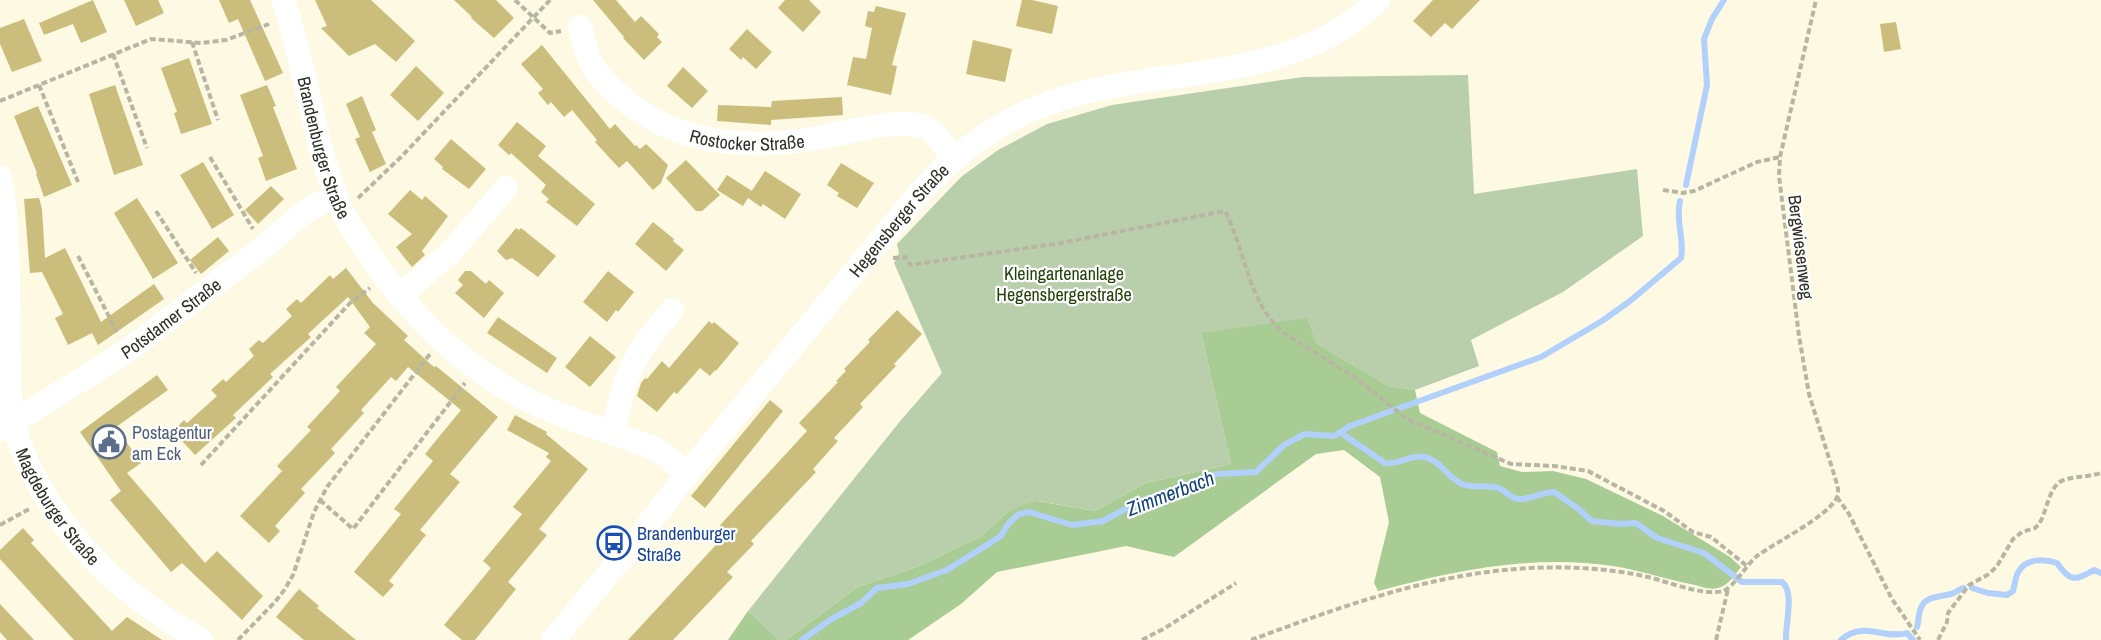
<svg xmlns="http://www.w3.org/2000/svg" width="2101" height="640" viewBox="0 0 2101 640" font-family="'Archivo Narrow',sans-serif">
  <rect width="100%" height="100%" fill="#fdf9e3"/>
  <path fill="#b9cfac" d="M1468 75 1474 194 1637 169 1643 236 1563 292 1471 340 1479 366 1415 390 1388 386 1316 343 1201 333 1231 464 1146 483 1095 511 1038 501 1008 512 980 537 917 567 858 587 786 640H779L748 611 901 420 942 373 894 263 899 253 897 244 961 177 998 150 1047 124 1112 105 1303 77Z"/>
  <path fill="#a8cc93" d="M1307 318 1316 343 1388 386 1415 390 1420 413 1497 452 1500 466 1522 472 1553 471 1586 479 1663 516 1730 557 1741 567C1735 575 1728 586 1718 588 1711 590 1702 587 1695 585 1669 580 1645 572 1619 567 1538 553 1456 570 1378 591L1374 583 1389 522 1380 477 1344 450 1316 454 1174 557 1126 546 997 572 961 604 908 640H786L858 587 917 567 980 537 1008 512 1021 506 1037 501 1095 511 1146 483 1231 464 1201 333Z
    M748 611 779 640H728Z"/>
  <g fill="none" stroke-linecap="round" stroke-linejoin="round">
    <path stroke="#b1d0fc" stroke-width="6" d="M1686 185 1707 85 1704 39 1712 19 1724 0
      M1341 433 1385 463C1399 465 1411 454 1425 457 1441 461 1447 477 1462 484 1474 489 1486 484 1498 488 1506 490 1509 498 1518 499 1531 500 1542 492 1554 492L1576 507 1592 521 1620 524 1636 523 1657 538 1704 553 1742 582H1782C1795 592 1785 625 1786 640
      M1972 588 1988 593 2007 595 2013 591C2015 585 2015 576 2019 571 2026 558 2045 559 2057 563 2070 582 2075 581 2094 570L2101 573
      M1917 627C1919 621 1918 614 1921 608 1925 596 1940 597 1951 594 1956 593 1958 589 1964 588
      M802 640 830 620 861 603 877 588 908 584 947 570 1001 536 1008 524 1019 514 1029 512 1072 525 1103 521 1140 501 1217 474 1256 472 1284 445 1305 434 1334 436 1350 426 1541 357 1602 321 1630 301 1681 258C1685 239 1675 223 1680 201
      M1841 640C1863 620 1885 640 1907 633L1913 640"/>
  </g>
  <path fill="#cbbe7c" d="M93 0 107 32 81 43 73 24 44 35 39 23Z
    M124 0H158L164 13 136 26Z
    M219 0H250L283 73 265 81 238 19 229 23Z
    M315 0H371L415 41 396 62 375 44 349 56 321 28 327 26Z
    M454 0H496L514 18 494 38 471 18 472 17Z
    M593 0H616L635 22 641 16 659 34 657 37 662 42 644 60 623 38 624 37Z
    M785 0H809L821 12 803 32 778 8Z
    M1022 0H1032L1058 6 1052 34 1016 26Z
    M1433 0H1480L1452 29 1445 23 1431 37 1413 21Z
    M876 6 906 13 892 65 897 66 891 95 847 85 853 57 866 59 872 28 865 26 868 11 874 12Z
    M24 19 42 61 12 72 0 44V28Z
    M1896 22 1901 49 1884 52 1880 24Z
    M747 29 772 52 756 69 743 57 741 60 729 49Z
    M973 40 1012 49 1005 82 966 74Z
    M542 45 610 129 615 124 635 146 636 145 640 149 646 144 668 165 661 183 653 190 627 161 619 168 595 142 597 140 572 110 564 117 551 102 548 105 538 93 543 89 521 64Z
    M189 58 212 124 181 134 174 113 177 112 161 68Z
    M416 66 444 93 418 121 390 95Z
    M683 67 708 91 692 108 667 86Z
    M115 85 143 165 114 175 89 94Z
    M267 85 276 106 273 107 297 169 266 181 258 158 263 156 240 95Z
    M362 96 376 130 368 134 372 132 386 164 370 172 355 139 360 137 346 104Z
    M842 97 843 115 771 120V125L717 121 718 105 771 107 772 101Z
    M38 106 72 185 44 197 36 174 37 173 14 116Z
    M517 122 546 146 538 156 595 204 577 226 546 202 549 199 541 192 546 185 511 153 509 155 498 145Z
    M451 139 486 169 469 189 442 169 443 167 434 159Z
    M686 160 720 195 702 211H696L666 178Z
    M203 162 234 215 212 229 180 175Z
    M841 163 874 183 857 208 837 196 839 193 827 185Z
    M765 171 801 194 785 219 763 204 761 207 748 198 743 206 717 190 727 175 752 191 749 195Z
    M271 186 284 199 258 224 245 210Z
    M410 190 422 200 425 196 448 216 422 251 425 255 412 267 396 247 412 234 388 214Z
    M39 198 42 209 45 258 65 248 101 322 154 284 164 299 98 345 92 333 68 345 55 318 63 314 42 272 30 273 24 199Z
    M137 198 178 263 153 279 114 213Z
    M653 222 674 239 673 241 684 250 666 271 635 244Z
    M516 228 519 230 521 228 556 256 538 277 512 258 506 260 497 251Z
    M218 237 229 251 201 274 190 260Z
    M346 268 373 303 408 336 404 340 434 367 436 366 498 417 450 474 460 482 420 530 426 535 389 581 394 585 383 597 354 572 401 514 394 509 433 461 425 454 461 410 408 367 396 381 391 377 361 410 364 413 331 449 335 453 301 489 305 493 275 526 280 531 269 543 240 516 282 471 277 466 311 430 307 427 340 391 336 387 376 344 364 333 370 327 348 297 308 334 311 337 270 374 273 377 233 415 236 418 195 455 173 431 184 420 187 423 217 396 211 390 223 379 226 382 254 356 249 349 259 340 263 343 292 316 286 309 297 299 301 303 330 275 333 279Z
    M465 271H471L486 284 489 280 504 293 484 318 455 293 463 285 458 280Z
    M608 271 634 292 618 312 616 310 607 322 583 302Z
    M897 310 922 334 894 364 896 366 860 404 863 407 834 438 838 441 813 469 816 472 751 541 754 544 727 572 733 577 673 640H628L726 534 719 527 722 523 807 431 799 423 838 382 836 381 846 371 844 369 870 342 868 340Z
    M498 317 557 358 547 373 487 333Z
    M709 321 712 324 714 322 739 343 716 371 715 370 710 376 700 368 677 394 674 392 657 412 637 396 641 383 645 378 647 379 662 361 669 368Z
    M590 336 616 357 590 387 565 367Z
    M157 375 168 390 116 427 141 463 127 473 205 563 217 551 263 596 242 620 182 563 171 572 110 500 121 491 80 432Z
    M770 400 783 411 705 508 691 496Z
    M515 415 547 432 546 434 588 469 539 529 547 535 508 582 516 589 475 640H462L444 625 491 568 483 561 522 514 513 507 551 461 546 457 549 453 507 430Z
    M23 528 34 540 31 543 112 631 127 617 162 640H74L0 559V550Z
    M299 589 319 606 317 608 356 640H304L276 617Z
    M0 604 34 640H7L0 632Z"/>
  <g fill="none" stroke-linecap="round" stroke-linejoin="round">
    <path stroke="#b8b5a3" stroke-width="4" stroke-dasharray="6 3" stroke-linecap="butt" d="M515 0 550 33 561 31
      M192 42 218 120
      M113 54 147 148
      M39 85 78 182
      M0 101 151 39 201 43 226 40 269 24
      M210 157 253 229
      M1663 190 1683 193 1694 191 1757 162 1780 157
      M358 198 401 157 550 0
      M156 211 196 273
      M78 256 117 332
      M893 258 905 257 910 265 1061 243 1225 211C1246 251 1247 302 1284 333L1356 378 1407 419 1511 464 1554 466 1588 471 1664 511 1693 532 1711 537 1747 566
      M201 465 350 303 370 288
      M1837 497 1849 514 1892 599 1920 640
      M320 500 353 529 465 383
      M0 525 31 508
      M238 640 275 602 285 589 293 575 314 512 327 487 430 354
      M1142 640 1165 628 1236 583
      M1251 640C1359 600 1463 562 1580 568 1603 569 1626 572 1648 577 1669 582 1702 596 1723 591 1733 588 1747 564 1757 556 1776 542 1829 516 1837 497 1839 493 1838 488 1837 484L1809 394 1799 336 1779 176 1780 157 1816 0
      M1716 640 1728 589
      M1938 640 1947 622 1948 613 1969 585 1989 574 1997 566 2013 539 2022 532 2035 528 2039 524C2047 512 2049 484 2064 480 2076 476 2089 477 2101 473"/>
    <g stroke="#fff" stroke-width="24">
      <path id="s1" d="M283 0C305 63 312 131 335 194 343 216 358 238 371 257 412 317 466 370 532 402 570 421 612 432 651 447L662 453 687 474"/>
      <path id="s2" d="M580 27C584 40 586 55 593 66 600 78 610 87 620 96 675 145 749 150 818 138 848 133 893 118 922 126 935 129 945 148 953 158"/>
      <path id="s3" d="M0 177C14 252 4 328 11 404 17 471 75 547 126 589 149 608 175 625 201 640"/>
      <path d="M399 296 450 253 506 188"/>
      <path id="s4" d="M2 429 127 351 264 247 303 213 335 195"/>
      <path d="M613 433C619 403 627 369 645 344 653 332 663 321 672 310"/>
      <path id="s5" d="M553 640 635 542 687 474 917 196C959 148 1009 113 1071 96 1174 67 1296 81 1378 0"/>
    </g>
  </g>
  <defs>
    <g id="civic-ring" transform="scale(1.725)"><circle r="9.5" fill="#fff" stroke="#5c6f8a" stroke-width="1.5"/><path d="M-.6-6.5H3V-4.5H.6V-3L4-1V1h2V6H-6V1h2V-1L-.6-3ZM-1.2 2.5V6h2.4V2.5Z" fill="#5c6f8a"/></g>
    <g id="bus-ring" transform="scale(1.725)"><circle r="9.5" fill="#fff" stroke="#1a4fb4" stroke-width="1.5"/><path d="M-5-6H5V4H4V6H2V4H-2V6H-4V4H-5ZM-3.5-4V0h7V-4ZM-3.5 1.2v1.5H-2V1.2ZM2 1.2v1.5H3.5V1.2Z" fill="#1a4fb4"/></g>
  </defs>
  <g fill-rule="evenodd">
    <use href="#civic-ring" x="109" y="442"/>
    <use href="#bus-ring" x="614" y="543"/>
  </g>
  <g text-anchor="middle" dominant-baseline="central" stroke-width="4.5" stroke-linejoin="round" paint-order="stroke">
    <g font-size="18" fill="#2f2e26" stroke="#fff">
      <text stroke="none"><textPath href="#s2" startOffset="220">Rostocker Straße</textPath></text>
      <text stroke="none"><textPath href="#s1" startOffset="153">Brandenburger Straße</textPath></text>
      <text stroke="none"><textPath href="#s5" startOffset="544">Hegensberger Straße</textPath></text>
      <text transform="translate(1801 247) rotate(83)">Bergwiesenweg</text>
      <text stroke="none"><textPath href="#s4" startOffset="202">Potsdamer Straße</textPath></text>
      <text stroke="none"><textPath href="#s3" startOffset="342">Magdeburger Straße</textPath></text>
    </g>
    <g font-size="18" fill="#224205" stroke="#fff">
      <text x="1064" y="273">Kleingartenanlage<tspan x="1064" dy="21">Hegensbergerstraße</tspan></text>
    </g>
    <g font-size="18" fill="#4e5e75" stroke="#fff" text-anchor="start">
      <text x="132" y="432">Postagentur<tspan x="132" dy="21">am Eck</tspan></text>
    </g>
    <g font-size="18" fill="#164399" stroke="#fff" text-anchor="start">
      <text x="637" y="533">Brandenburger<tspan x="637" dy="21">Straße</tspan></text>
    </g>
    <g font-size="20" font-style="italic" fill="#0e407f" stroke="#fff">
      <text transform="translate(1170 493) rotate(-21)">Zimmerbach</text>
    </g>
  </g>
</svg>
